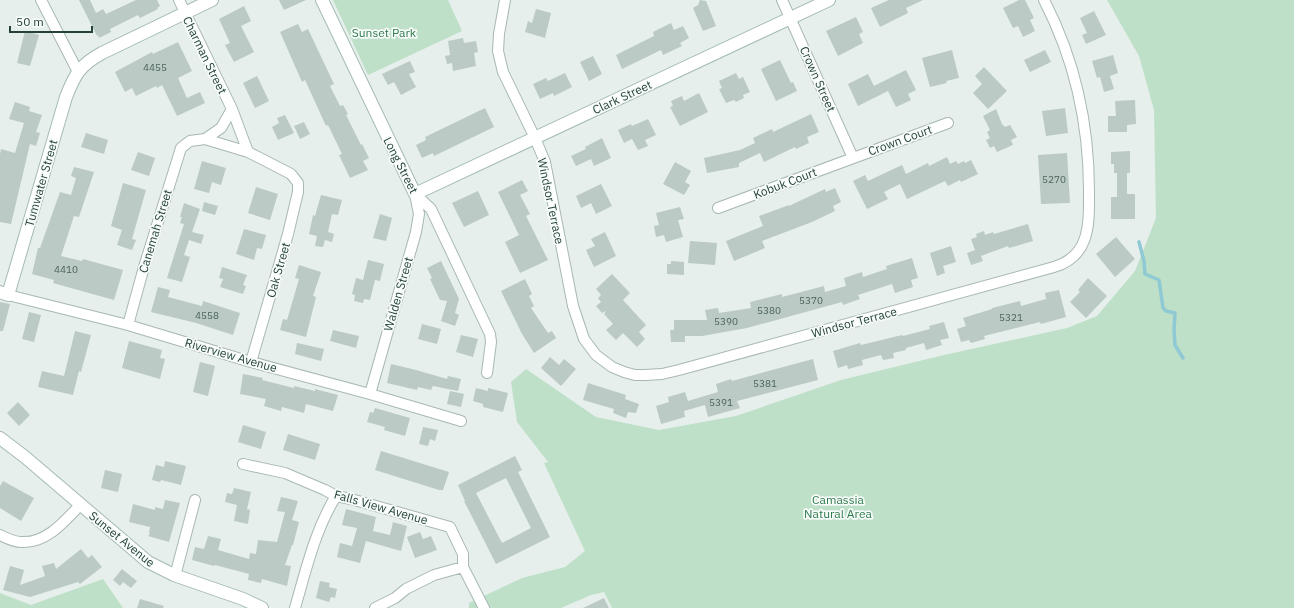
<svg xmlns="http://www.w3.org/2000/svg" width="1294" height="608" viewBox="0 0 1294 608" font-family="'IBM Plex Sans',sans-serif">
  <rect width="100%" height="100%" fill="#e6efeb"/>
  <path fill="#bfe0c8" d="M333 0H448L462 31 368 75Z
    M1107 0H1294V608H612L604 592 591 595 561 608H469V603L522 578 565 567 585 551 544 463 548 462 517 422 511 382 526 369 596 417 659 430 736 416 841 380 944 355 1067 328 1097 316 1135 271 1156 218 1154 110 1139 56Z
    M103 579 123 608H0V593L31 605Z"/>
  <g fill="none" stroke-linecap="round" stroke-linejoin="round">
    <path stroke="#8ec9d4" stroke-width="3.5" d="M1139 242 1144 261 1145 274 1159 280 1163 308 1166 311 1175 313 1174 330 1175 345 1183 358"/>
  </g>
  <path fill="#bbcac4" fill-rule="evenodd" d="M79 0H90L96 13 103 9 106 14 136 0H157L160 6 157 8 158 9 140 18 138 15 110 29 111 32 99 38 98 35 97 36Z
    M279 0H306L284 10Z
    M700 0 706 1 716 26 703 31 693 8 698 5Z
    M889 0H923L906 8 908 13 880 27 871 8Z
    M1019 0H1025L1034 18 1030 20 1035 31 1023 37 1018 26 1013 28 1003 8Z
    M244 6 251 21 241 26 254 52 234 62 225 45 230 43 219 19Z
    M536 9 551 13 545 38 525 32 528 21 532 23Z
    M1094 11 1106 35 1086 44 1082 35 1087 33 1080 18Z
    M856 17 863 32 859 34 863 43 838 56 826 31Z
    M671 23 674 30 683 26 689 38 680 43 682 46 663 55 661 50 622 69 616 55 654 36 653 32Z
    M298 24 302 32 308 29 334 84 330 86 340 106 343 105 348 114 346 115 361 145 362 144 369 158 363 161 368 170 350 178 339 155 342 154 328 125 326 126 305 80 302 82 280 32Z
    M25 31 39 35 30 66 17 63Z
    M463 38 464 43 476 41 478 52 474 53 476 66 453 71 452 63 447 64 445 56 450 55 448 41Z
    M178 42 192 71 178 78 187 98 200 92 205 103 177 116 162 85 157 88 156 86 136 96 132 88 125 92 115 72 152 52 153 54Z
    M952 50 959 78 946 81 947 83 930 87 922 58Z
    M1045 50 1051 62 1030 72 1024 60Z
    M1113 55 1118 73 1110 76 1114 89 1104 92 1100 77 1097 78 1092 61Z
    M593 56 602 74 589 81 580 62Z
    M780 60 791 83 793 82 797 91 776 101 761 69Z
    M410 61 415 72 409 74 416 87 401 95 394 82 388 85 382 74Z
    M984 67 1007 91 988 109 973 93 982 84 975 76Z
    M906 70 916 90 908 94 911 100 896 107 888 91 858 106 848 84 868 74 874 86Z
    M565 73 572 87 554 96 553 93 540 99 533 84 546 78 548 81Z
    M736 73 739 79 743 77 750 92 743 95 744 98 736 102 734 100 726 103 719 89 722 88 719 81Z
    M257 76 269 101 255 108 243 83Z
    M699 93 708 112 680 126 670 107 673 106 671 101 682 96 684 101Z
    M1135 100 1136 124 1127 125V132H1108V116H1116L1115 101Z
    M15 102 30 107 29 111 42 115 36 132 40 133 36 146 30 144 11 224 0 222V154L1 149 15 153 24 123 9 119Z
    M485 108 494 127 434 156 433 153 422 158 416 145 426 140 425 137Z
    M1065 108 1068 133 1046 136 1042 111Z
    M996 109 1002 124 1005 127 1010 125 1017 137 1011 140 1013 145 997 152 994 146 990 148 986 140 990 138 987 132 990 130 983 116Z
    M811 114 819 132 807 137 809 143 796 149 795 147 764 162 760 153 739 163V167L707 173 704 158 740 150 755 143 753 138 772 129 773 132Z
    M285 115 294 133 278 140 272 127 279 123 277 118Z
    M648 119 656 135 645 140 648 146 638 150 632 139 624 143 618 130 631 124 632 126Z
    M304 122 310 134 300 139 294 126Z
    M86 133 108 140 104 154 81 147Z
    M602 138 611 158 594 166 591 159 576 166 571 156 586 149 585 147Z
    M1130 151V173H1127V194H1135V219H1111V197H1117V173H1114V164H1111V152Z
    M138 152 155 158 149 176 131 170Z
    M1067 153 1070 203 1041 204 1038 155Z
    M947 157 950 164 956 161 958 164 964 161 965 163 971 160 978 174 961 182 960 180 948 186 945 181 907 199 900 184 884 192 888 199 867 209 853 181 865 175 868 181 902 165 906 174 928 163 929 166Z
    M202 161 226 168 221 185 212 182 209 193 194 189Z
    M675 162 691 171 685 182 690 185 684 195 663 184Z
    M74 167 94 172 79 217 74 216 61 256 82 261 83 259 123 270 114 300 53 283 54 280 32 274 38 248H40L60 192 71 195 76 178 71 176Z
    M522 180 528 191 520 195 530 214 526 216 548 260 520 273 505 242 519 235 498 192Z
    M123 183 146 190 132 239 136 240 132 250 117 245 122 230 111 226Z
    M601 184 612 206 596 214 591 203 581 208 576 196Z
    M256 187 278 194 270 220 248 213Z
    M835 188 841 202 833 206 835 211 812 222 762 241 765 248 734 261 726 241 763 226 759 216 789 205V206L825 189 826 192Z
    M478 191 489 215 464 227 452 203Z
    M321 195 342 200 338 215 332 214 328 232 334 234 332 242 325 240 323 247 315 246 317 236 309 234 313 215 315 216Z
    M204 202 218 206 215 215 202 211Z
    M184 203 200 209 192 232 204 235 201 244 189 240 184 255 190 257 182 282 167 278 184 224 180 223 182 217H180Z
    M680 207 684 219 678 220 683 237 666 242 664 235 656 237 654 226 659 225 656 213Z
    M380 214 392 218 386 241 373 238Z
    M1028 224 1033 241 1009 248 1008 246 981 256 983 261 971 265 967 253 975 250 971 239 977 237 976 234 984 231 985 235 993 232 994 234Z
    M244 229 266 235 262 249 257 248 254 260 236 254Z
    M605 232 616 256 594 267 586 250 595 246 591 239Z
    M1116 237 1135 259 1115 277 1096 254Z
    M690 241 717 243 715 265 688 263Z
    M951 246 956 262 943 266 945 273 937 276 930 253Z
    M912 258 918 278 911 280 913 287 895 293 892 284 858 295 860 299 843 305 842 302 747 328 702 336H685V342H671L670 330H674V320H707L705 310 718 308 719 313 751 308 750 302 782 294V297L824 286 825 292 846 286 844 278 862 272 863 277 887 269 886 266Z
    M368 260 384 264 380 281 375 280 370 300 364 299 363 303 354 301 355 295 352 294 356 278 363 280Z
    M441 261 459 299 455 313 459 315 455 326 441 321 447 301 440 300 430 279 432 278 427 268Z
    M671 261 684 262V275L667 274V264H671Z
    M299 265 321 272 313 296 316 297 306 337 280 330 283 319 287 320 299 279 295 278Z
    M222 267 247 275 243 285 246 286 243 294 220 287 223 279 219 278Z
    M612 274 630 293 623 300 646 325 639 332 645 339 637 347 623 333 616 340 606 330 613 324 604 314 606 311 602 313 596 306 601 302 598 298 601 295 596 289Z
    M1088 278 1107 296 1086 318 1070 302 1080 292 1078 290Z
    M525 279 532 294 529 296 534 306 531 308 548 333 552 331 556 338 534 353 522 334 501 291Z
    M158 287 170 290 168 297 202 306 203 301 240 313 233 335 196 323 151 312Z
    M1059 290 1066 317 1041 324 1040 322 984 336 985 339 971 343 969 340 961 342 957 329 966 326 963 318 992 309V308L1020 301 1021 306 1046 299 1045 293Z
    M0 302 10 304 3 331H0Z
    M29 312 41 315 34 342 22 339Z
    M944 322 949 338 940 340 942 345 926 350 924 343 906 348V350L893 353 894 358 883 360 881 355 862 360 863 365 848 369 847 365 838 368 833 351 860 343 861 345 902 335 903 336 930 329 929 326Z
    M422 324 441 329 437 344 418 339Z
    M333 330 359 336 356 348 330 341Z
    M75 331 91 335 81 372 79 371 73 395 38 387 42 371 64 376Z
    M461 335 478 339 473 357 456 352Z
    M129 341 162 350 160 358 165 359 160 379 122 368Z
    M297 343 324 349 321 361 295 354Z
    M550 357 559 365 564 359 576 369 561 386 541 368Z
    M813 359 818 380 737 401 740 408 708 417 705 405 684 411 685 417 661 424 656 406 669 402 668 397 685 392 688 401 718 392 716 384 731 379 732 381Z
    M200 362 215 366 208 396 193 392Z
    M391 364 416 370 447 379 448 376 461 379 458 391 433 386 431 390 418 387 417 390 387 383Z
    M243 374 263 378 262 380 294 388V386L315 391V389L338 395 333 411 306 404 304 413 282 407 281 411 264 406 266 399 240 394Z
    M588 383 626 395 625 399 639 404 636 413 628 412 626 418 613 413 614 409 583 400Z
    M476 388 488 391V388L508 393 503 412 483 407V404L473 401Z
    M450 391 464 394 461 407 447 404Z
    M18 402 30 415 19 426 7 413Z
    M375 408 410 418 405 436 384 430 385 427 367 422 370 412 373 413Z
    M243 425 266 432 261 449 238 442Z
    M423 427 438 430 435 441 430 439 428 446 419 444Z
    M288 434 320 444 315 460 283 450Z
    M381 451 449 472 443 490H439L375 470Z
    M515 456 522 470 518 472 550 537 496 564 464 501H465L458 485ZM506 478 531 528 502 543 476 493Z
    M165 461 186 466 181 485 161 480 160 482 152 480 156 465 164 467Z
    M105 470 122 474 118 492 101 488Z
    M3 481 34 498 21 521 0 508V486Z
    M234 488 251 492 247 509 250 510 248 524 234 521 237 505 225 502 227 493 232 494Z
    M281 497 298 501 292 520 299 522 293 545H292L285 565 291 566 287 586 262 579 261 583 248 580 249 574 215 565 214 566 192 560 195 547 204 549 208 536 221 539 218 550 249 559 250 553 256 554 258 540 277 542 285 512 277 511Z
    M165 500 180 503 169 542 148 536 150 534 149 533 150 527 129 522 133 504 155 510V507L163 509Z
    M346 509 376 517 373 531 390 535 393 522 407 526 401 551 366 541 360 563 337 557 340 543 352 546 357 528 342 525Z
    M420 532 423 539 431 536 437 550 415 558 407 537Z
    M81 549 88 558 92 555 102 567 80 584 78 582 30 597 3 590 10 566 24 570 20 585 45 576 42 566 54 563 56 569Z
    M122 569 137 581 131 588 123 582 120 586 113 580Z
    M320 581 330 583 329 587 337 589 335 598 331 597 329 602 316 598Z
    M604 598 609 608H583Z
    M140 599 164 606 163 608H137Z"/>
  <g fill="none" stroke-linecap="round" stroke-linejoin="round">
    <g stroke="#a8b8b2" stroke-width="12">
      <path id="street" d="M41 0 78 72
        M179 0 232 109 248 152
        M505 0 499 34 498 51 503 72 535 138 545 162 573 306 584 339 596 355 612 367 624 372 635 375H645L662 374 679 370 1054 267C1091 256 1089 223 1089 191 1089 124 1075 60 1044 0
        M782 0 853 158
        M205 139 221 128 232 109
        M416 195 431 209 490 334 491 342 487 373
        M718 208 948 123
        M8 295 128 325 251 362 370 394 461 421
        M128 325 144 267 181 148 190 141 205 139 248 152 258 157 291 174 298 183V192L288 234 251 362
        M370 394 416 232 419 214 415 194
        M243 464 285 473 325 490 336 496 351 499 450 527 463 554V567L484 608
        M0 535C6 538 14 542 21 542 46 544 65 521 80 505
        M175 576 195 500
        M295 608C306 570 315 530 336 496
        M375 608 395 598 406 589 434 575 463 567"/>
    </g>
    <g stroke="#a4bbb3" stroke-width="14">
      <path id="secondary" d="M322 0 415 194 829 0
        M0 292 8 295 66 97C75 74 80 65 102 53L212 0
        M0 438 25 457 148 562 174 575 243 599 262 608"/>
    </g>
    <use href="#street" stroke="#fff" stroke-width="10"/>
    <use href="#secondary" stroke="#fff" stroke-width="12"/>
  </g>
  <g text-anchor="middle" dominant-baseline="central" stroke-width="3.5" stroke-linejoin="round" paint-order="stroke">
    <g font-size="10" fill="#4a645c">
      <text x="155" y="67">4455</text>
      <text x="1054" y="179">5270</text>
      <text x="66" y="269">4410</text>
      <text x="811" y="300">5370</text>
      <text x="769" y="310">5380</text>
      <text x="207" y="315">4558</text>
      <text x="1011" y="317">5321</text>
      <text x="726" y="321">5390</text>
      <text x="765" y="383">5381</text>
      <text x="721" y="402">5391</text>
    </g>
    <g font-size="12" fill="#2d7a4b" stroke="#f7fbf9">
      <text x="384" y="32">Sunset Park</text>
      <text x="838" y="499">Camassia<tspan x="838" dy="14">Natural Area</tspan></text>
    </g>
    <g font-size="12" fill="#24423a" stroke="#f7fbf9">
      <text transform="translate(205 55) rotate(64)">Charman Street</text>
      <text transform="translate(818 79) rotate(66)">Crown Street</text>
      <text transform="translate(622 97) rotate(-25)">Clark Street</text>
      <text transform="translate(900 140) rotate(-20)">Crown Court</text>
      <text transform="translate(401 165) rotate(63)">Long Street</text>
      <text transform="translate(41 183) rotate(-74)">Tumwater Street</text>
      <text transform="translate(785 183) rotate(-21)">Kobuk Court</text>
      <text transform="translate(551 201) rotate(78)">Windsor Terrace</text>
      <text transform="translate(155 231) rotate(-73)">Canemah Street</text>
      <text transform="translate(278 270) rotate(-74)">Oak Street</text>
      <text transform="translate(398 294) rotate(-74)">Walden Street</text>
      <text transform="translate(854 322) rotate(-15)">Windsor Terrace</text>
      <text transform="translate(231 355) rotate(16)">Riverview Avenue</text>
      <text transform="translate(381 507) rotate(16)">Falls View Avenue</text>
      <text transform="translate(122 539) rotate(39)">Sunset Avenue</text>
    </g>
  </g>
  <path d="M10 26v6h82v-6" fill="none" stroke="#24423a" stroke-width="2"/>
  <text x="16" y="26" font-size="12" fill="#24423a" stroke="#f7fbf9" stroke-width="3" paint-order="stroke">50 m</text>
</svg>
